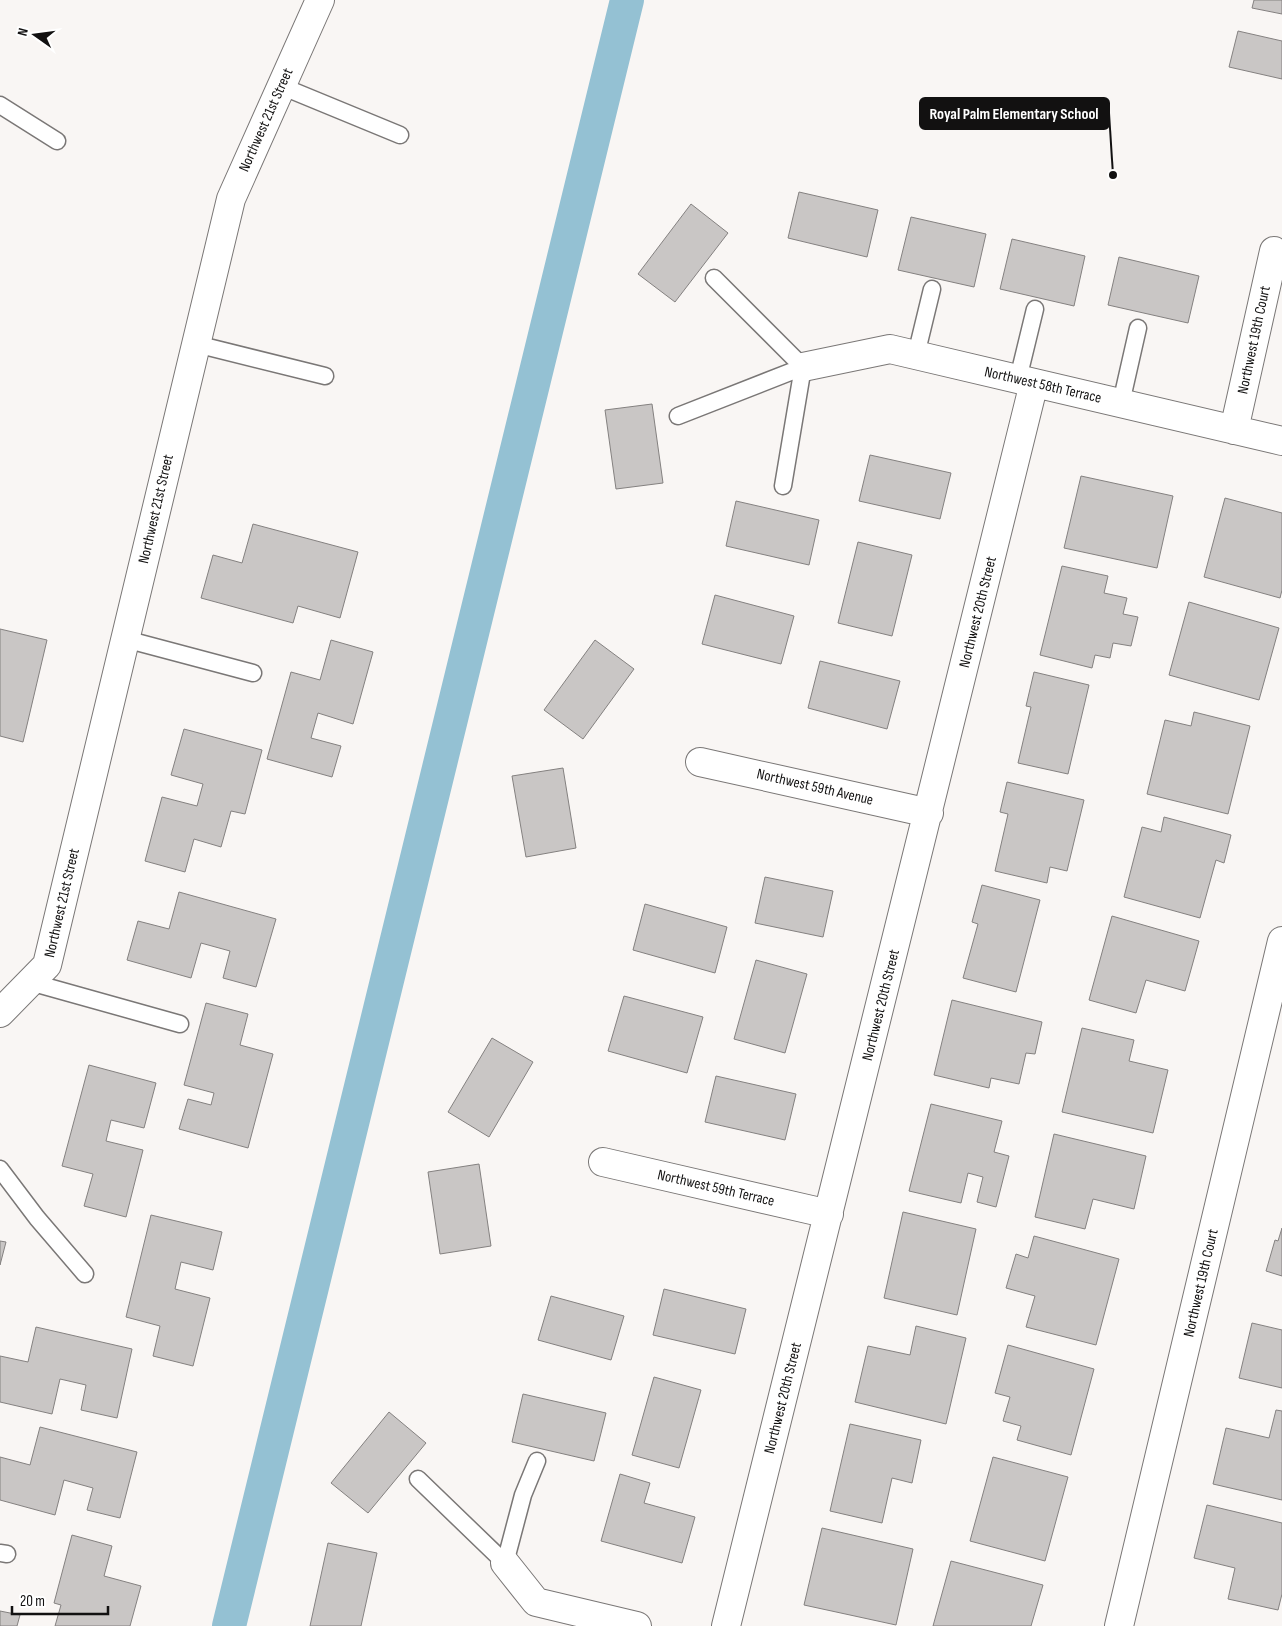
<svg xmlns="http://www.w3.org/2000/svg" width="1282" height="1626" viewBox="0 0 1282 1626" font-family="'Sofia Sans Condensed',sans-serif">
  <rect width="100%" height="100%" fill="#f9f6f4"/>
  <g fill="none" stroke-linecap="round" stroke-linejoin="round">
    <path stroke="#94c1d3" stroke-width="34" d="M229 1626 627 0"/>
  </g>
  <path fill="#c9c6c5" stroke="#848180" d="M1254 0H1282V14L1252 8Z
    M1238 31 1282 41V79L1229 67Z
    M799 192 878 210 867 257 788 238Z
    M691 204 728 233 675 302 638 274Z
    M911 217 986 234 974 287 898 270Z
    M1012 239 1085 256 1074 306 1000 289Z
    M1119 257 1199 276 1188 323 1108 305Z
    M652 404 663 483 616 489 605 410Z
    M870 455 951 473 940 519 859 501Z
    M1081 476 1173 496 1157 568 1064 548Z
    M1225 498 1282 513V590L1280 598 1204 577Z
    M736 501 819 520 809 565 726 546Z
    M253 524 358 552 340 618 298 606 293 623 201 598 213 555 242 563Z
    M858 542 912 555 892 636 838 623Z
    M1062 566 1108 576 1104 593 1127 598 1123 614 1138 617 1131 646 1113 643 1110 658 1095 655 1092 668 1040 655Z
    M715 595 794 616 781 664 702 644Z
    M1189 602 1279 628 1259 700 1169 675Z
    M0 629 47 640 23 742 0 736Z
    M331 640 373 652 353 724 318 713 311 738 341 746 332 777 267 759 291 672 320 680Z
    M595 640 634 669 583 739 544 710Z
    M820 661 900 681 887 729 808 708Z
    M1034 672 1089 685 1068 774 1018 763 1031 707 1026 706Z
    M1194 712 1250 726 1228 814 1147 794 1165 720 1191 726Z
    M184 729 262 750 245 814 231 811 221 847 194 839 185 872 145 861 162 797 197 806 203 784 171 775Z
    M563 768 576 848 526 857 512 776Z
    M1007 782 1084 800 1067 871 1050 867 1047 883 995 871 1008 814 1000 812Z
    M1164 817 1231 835 1224 863 1216 860 1200 918 1124 897 1142 827 1161 832Z
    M765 877 833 891 823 937 755 923Z
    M982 885 1040 900 1016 992 963 978 978 924 972 922Z
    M179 892 276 919 256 987 223 978 230 951 201 943 191 978 127 960 138 921 169 929Z
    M645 904 727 927 715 973 633 950Z
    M1112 916 1199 941 1185 991 1146 980 1136 1013 1089 1000Z
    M756 960 807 974 785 1053 734 1039Z
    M624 996 703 1017 687 1073 608 1051Z
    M952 1000 1042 1022 1035 1054 1026 1053 1019 1084 991 1078 989 1088 934 1075Z
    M206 1003 248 1014 240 1045 273 1054 248 1148 179 1129 188 1099 211 1105 214 1093 184 1085Z
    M1082 1028 1134 1040 1129 1061 1168 1070 1153 1133 1062 1112Z
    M492 1038 533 1062 489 1137 448 1112Z
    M89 1065 156 1083 144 1128 111 1120 106 1141 143 1150 126 1217 84 1206 93 1174 62 1166Z
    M716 1076 796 1094 785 1140 705 1122Z
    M931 1104 1002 1121 994 1152 1009 1156 996 1207 977 1202 983 1177 968 1173 961 1203 909 1191Z
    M1054 1134 1146 1156 1134 1209 1093 1199 1085 1229 1035 1217Z
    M479 1164 491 1246 440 1254 428 1172Z
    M903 1212 976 1229 957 1315 884 1298Z
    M151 1215 222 1232 213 1270 181 1262 175 1289 210 1298 193 1366 153 1356 160 1326 126 1317Z
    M1282 1228V1276L1266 1271 1275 1240 1278 1241Z
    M1034 1236 1119 1259 1096 1345 1026 1327 1035 1296 1006 1288 1016 1254 1028 1258Z
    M0 1241 6 1242 0 1265Z
    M664 1289 746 1309 735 1354 653 1335Z
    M551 1296 624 1316 611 1360 538 1340Z
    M1252 1323 1282 1330V1388L1239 1378Z
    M916 1326 966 1338 946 1424 855 1402 868 1346 910 1355Z
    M36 1327 132 1349 117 1418 81 1410 86 1385 60 1379 52 1414 0 1402V1356L28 1362Z
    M1008 1345 1094 1369 1071 1455 1017 1440 1021 1426 1003 1421 1010 1397 995 1393Z
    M654 1377 701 1390 679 1468 632 1455Z
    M523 1394 606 1413 594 1461 512 1442Z
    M1276 1410 1282 1411V1500L1213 1484 1226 1428 1269 1438Z
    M389 1412 426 1443 368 1513 331 1483Z
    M850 1424 921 1440 912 1483 892 1478 882 1523 830 1511Z
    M40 1427 137 1452 120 1518 87 1510 93 1488 64 1480 55 1515 0 1500V1457L30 1465Z
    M993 1457 1068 1477 1045 1561 970 1541Z
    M620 1474 650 1483 644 1503 695 1517 682 1563 601 1541Z
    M1207 1505 1282 1523V1594L1278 1610 1228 1599 1235 1568 1194 1558Z
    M822 1528 913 1549 896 1625 804 1605Z
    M72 1535 112 1546 104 1576 141 1586 130 1626H55L61 1605 54 1603Z
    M328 1543 377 1553 361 1626H310Z
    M951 1561 1043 1585 1031 1626H933Z
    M0 1611 20 1615 17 1626H0Z"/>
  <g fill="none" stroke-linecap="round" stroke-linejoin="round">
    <g stroke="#7a7776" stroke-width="19">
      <path id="service" d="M281 86 400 135
        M0 105 57 141
        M714 278 803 367
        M196 344 325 376
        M916 355 932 289
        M1018 379 1035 309
        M1121 403 1138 328
        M678 416 803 367
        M783 486 803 367
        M125 639 253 673
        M30 982 180 1024
        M0 1169 37 1218 85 1274
        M418 1479 505 1563 523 1495 537 1461
        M0 1553 7 1554"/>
    </g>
    <g stroke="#7a7776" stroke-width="30">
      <path id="minor" d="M803 367 890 349 1282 441
        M1234 430 1274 251
        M700 762 929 813
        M0 1013 47 965 231 199 320 0
        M603 1162 829 1214
        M505 1563 536 1602 637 1626
        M726 1626 1034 383
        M1119 1626 1282 941"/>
    </g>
    <use href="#service" stroke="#fff" stroke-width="16"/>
    <use href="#minor" stroke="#fff" stroke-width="28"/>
  </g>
  <g text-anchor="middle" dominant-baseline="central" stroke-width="5" stroke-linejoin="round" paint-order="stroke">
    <g font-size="15" fill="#121111" stroke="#fff">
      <text transform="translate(266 120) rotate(-66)">Northwest 21st Street</text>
      <text transform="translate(1254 340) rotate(-78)">Northwest 19th Court</text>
      <text transform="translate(1043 385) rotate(13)">Northwest 58th Terrace</text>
      <text transform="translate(156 509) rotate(-77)">Northwest 21st Street</text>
      <text transform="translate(978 612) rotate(-76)">Northwest 20th Street</text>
      <text transform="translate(815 787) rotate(13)">Northwest 59th Avenue</text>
      <text transform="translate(62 903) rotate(-77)">Northwest 21st Street</text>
      <text transform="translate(881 1005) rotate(-76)">Northwest 20th Street</text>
      <text transform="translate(716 1188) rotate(13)">Northwest 59th Terrace</text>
      <text transform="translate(1201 1283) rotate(-77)">Northwest 19th Court</text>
      <text transform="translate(783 1398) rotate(-76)">Northwest 20th Street</text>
    </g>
  </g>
  <path fill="none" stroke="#121111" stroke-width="2" d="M1113 175L1109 113"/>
  <circle fill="#121111" stroke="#fff" stroke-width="2" cx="1113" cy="175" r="5"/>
  <rect fill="#121111" stroke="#121111" stroke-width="2" x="920" y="98" width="189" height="31" rx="5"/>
  <g font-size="16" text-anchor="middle" font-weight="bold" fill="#fff">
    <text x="1014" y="119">Royal Palm Elementary School</text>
  </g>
  <g transform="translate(35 35) rotate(284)" stroke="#ffffff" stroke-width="4" paint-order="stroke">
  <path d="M0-4L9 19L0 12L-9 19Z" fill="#121111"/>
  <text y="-8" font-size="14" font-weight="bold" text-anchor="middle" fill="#121111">N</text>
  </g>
  <path d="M12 1606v8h96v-8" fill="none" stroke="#121111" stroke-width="2.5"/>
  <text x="20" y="1606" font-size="15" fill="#121111" stroke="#ffffff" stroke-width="4" paint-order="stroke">20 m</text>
</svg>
